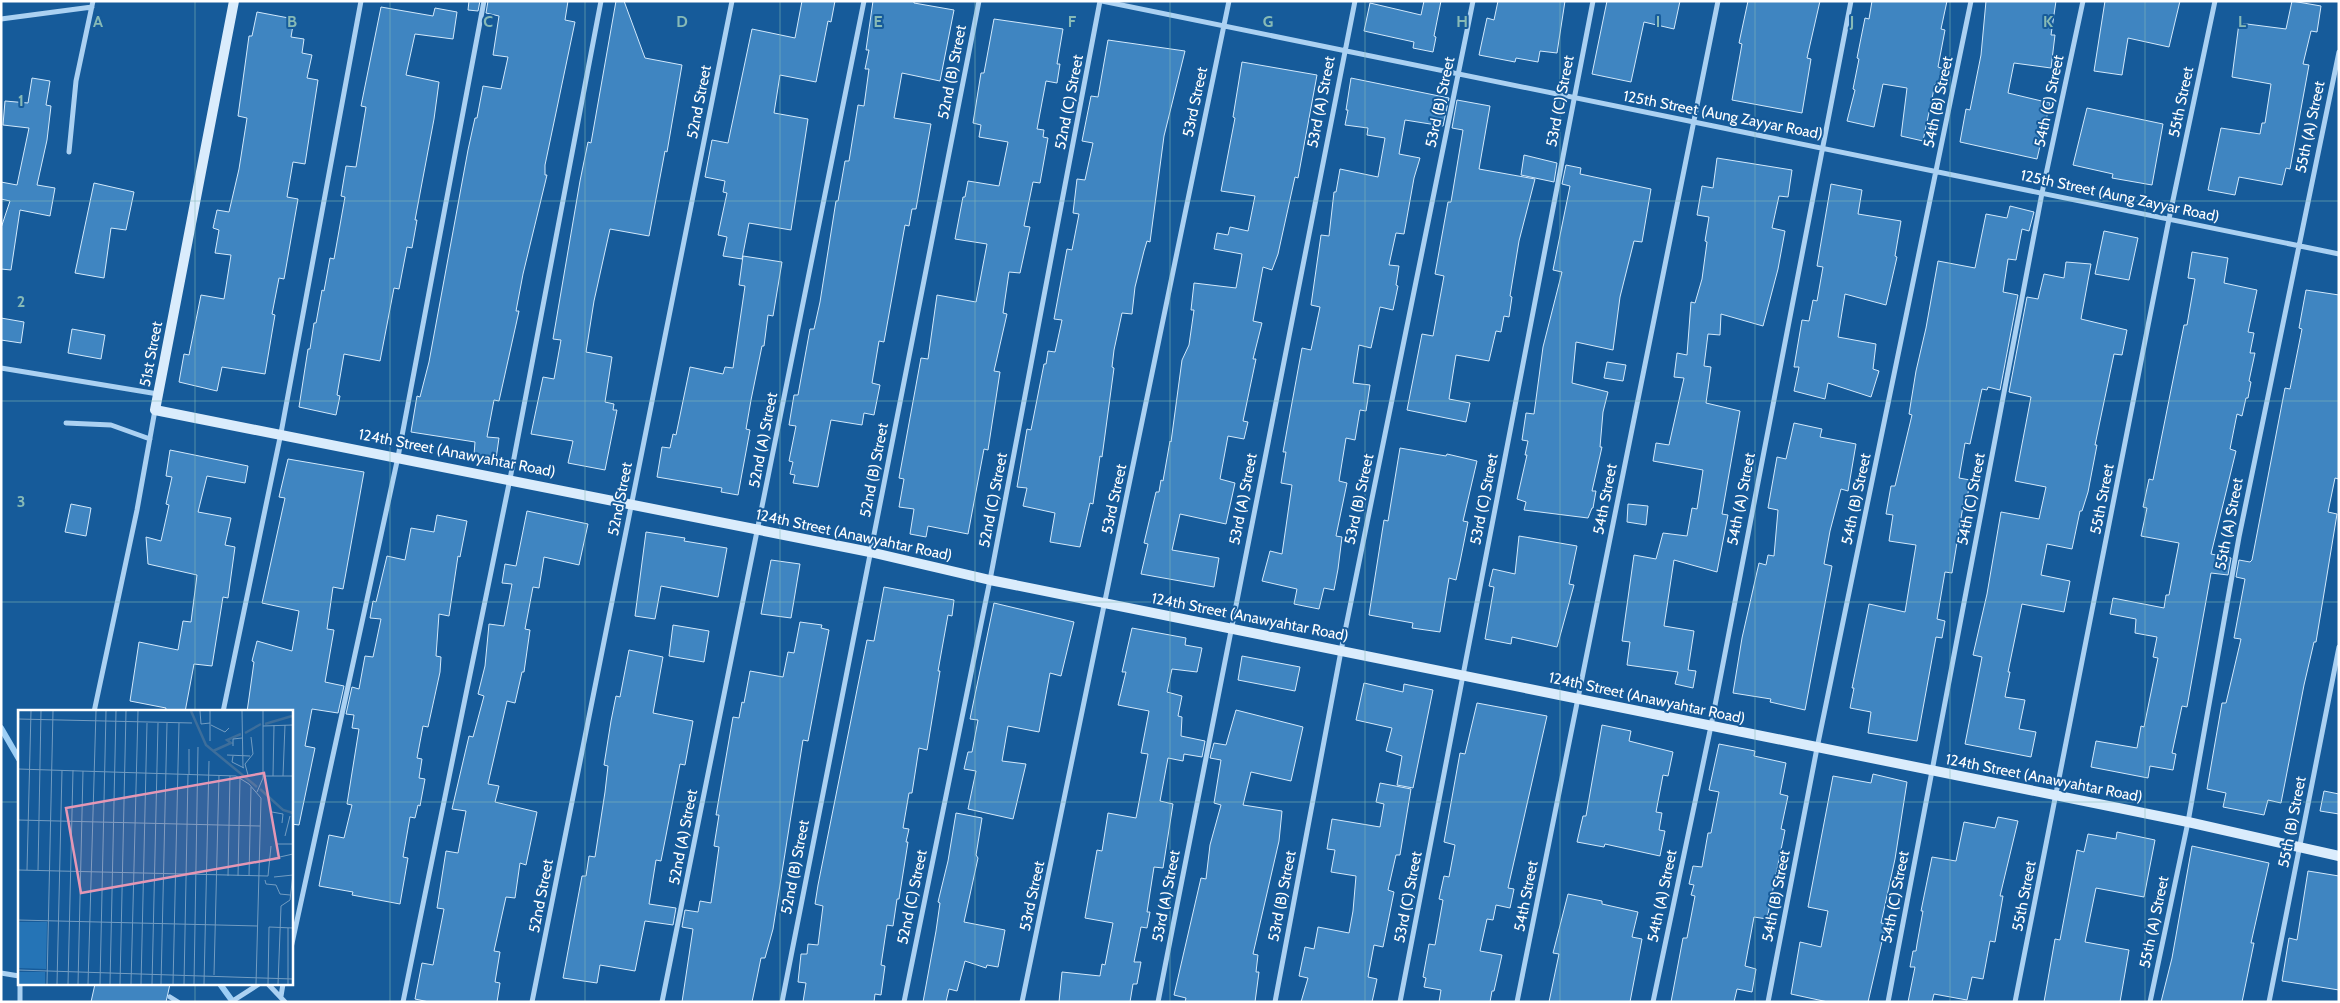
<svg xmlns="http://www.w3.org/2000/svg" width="2340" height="1003" viewBox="0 0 2340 1003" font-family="Cabin,sans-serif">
  <rect width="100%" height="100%" fill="#165b9a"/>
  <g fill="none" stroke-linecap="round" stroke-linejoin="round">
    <path stroke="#9dcef5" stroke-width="6" d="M1 728 19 759
      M220 984 233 1002"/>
  </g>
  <path fill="#3f85c1" stroke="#d2e9fc" d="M469 1H480L478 11 468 10Z
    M488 1H568L565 20 575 22 545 165V175H547L523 274 516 311H519L499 401 494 400 487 437 499 438 496 459 474 455 475 442 411 432 417 396 420 397 429 362 468 150 475 118H477L483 86 501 89 508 57 493 55 499 16 486 13Z
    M616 1H624L645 58 682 65 667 152 665 151 649 236 610 229 594 301 586 352 612 357 605 402 614 404 613 410H617L605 470 568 463 573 441 531 434 543 377 554 379 561 340 553 339 580 181 588 142 591 143Z
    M802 1H835L831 22 828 21 816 82 780 75 774 113 808 119 791 230 749 223 742 259 723 256 727 237 718 235 727 193 723 192 725 181 705 177 712 140 728 143 752 29 795 38Z
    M873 1H914V3L954 10 940 81 902 73 894 118 931 124 916 209H912L909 226 905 225 884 342 879 341 872 383 880 385 874 415 864 413 862 425 831 420 818 487 793 483 795 475 790 474 793 462 789 461 796 426 789 425 794 395H798L810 329H814L820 302 836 201H838L845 161H849L858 105 864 106 869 69H865L869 50H866Z
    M1424 1H1441L1434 36 1436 37 1433 52 1413 48 1414 42 1364 31 1370 3 1421 15Z
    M1498 1H1565L1557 53 1540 51 1538 62 1516 58 1515 62 1479 55 1487 18 1494 20Z
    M1607 1H1680L1674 29 1644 22 1631 82 1592 74Z
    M1748 1H1820L1807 58 1811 59 1802 113 1732 100 1742 44 1739 43Z
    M1872 1H1947L1941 29 1945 30 1938 67 1944 69 1941 85 1935 84 1923 141 1901 136 1907 88 1883 84 1874 127 1847 121 1855 90 1853 89 1859 59 1857 58 1865 18 1869 19Z
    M1986 1H2056L2051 35H2055L2051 68 2014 63 2008 93 2050 103 2037 159 1960 142 1966 109 1970 110 1981 55Z
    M2105 1H2180L2169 47 2128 38 2122 75 2094 71Z
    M2292 1 2321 6 2317 32 2311 31 2303 64 2309 65 2290 169 2286 168 2282 185 2239 177 2235 195 2208 190 2221 128 2260 134 2262 123H2265L2271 84 2232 77 2239 23 2286 29Z
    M381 7 433 16 435 8 457 12 453 39 415 34 406 75 439 82 434 119 415 220H417L412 248 407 247 399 289 394 288 380 361 344 354 337 395 340 396 336 415 299 407 308 349H310L314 323H316L322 290 324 291 330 258 334 259 345 197 341 196 346 166 356 167 366 107 361 106Z
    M257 12 294 19 291 37 304 39 302 53 312 55 307 78 318 80 305 164 293 162 287 197 298 199 284 279 279 278 272 314 275 315 265 374 222 367 217 391 179 382 184 354 189 355 201 295 224 299 231 255 215 253 219 230 213 228 217 210 229 212 239 169 247 118 238 116 249 36H252Z
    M994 19 1063 29 1057 64H1060L1057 83 1046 81 1037 129 1044 130 1043 137 1048 138 1040 183 1033 182 1024 226 1030 227 1020 273 1009 272 1003 313 1007 314 994 371 1000 372 988 450 984 449 968 534 928 526 926 537 910 534 914 509 899 507 904 479 899 478 921 358 928 359 937 295 976 302 987 244 955 239 963 197H965L968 181 999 186 1008 142 979 137 981 125 973 123 981 73H984Z
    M1108 40 1185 51 1164 136 1150 242 1147 241 1144 251 1135 287 1132 314 1122 313 1114 350 1112 367 1114 368 1102 457 1100 456 1093 504 1090 503 1080 547 1050 542 1055 513 1023 506 1027 488 1017 487 1027 429 1031 430 1044 364H1046L1048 351 1055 352 1062 320 1054 319 1067 249 1072 250 1079 214 1073 213 1077 179 1085 180 1093 143 1082 141 1091 96 1098 97Z
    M1242 62 1317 75 1298 178 1295 177 1278 254 1272 270 1263 267 1253 321 1262 323 1253 359H1256L1243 421 1248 422 1244 439 1228 436 1220 479 1235 483 1226 524 1180 514 1172 550 1219 558 1214 587 1141 574 1148 544 1144 543 1156 492H1159L1161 480 1163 481 1170 441 1171 442 1182 360 1189 345 1194 310H1191L1194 283 1236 288 1242 254 1214 249 1217 233 1228 235 1230 227 1248 231 1255 196 1221 191 1235 118 1233 117Z
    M32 78 50 81 46 105 51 106 47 140 37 185 55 188 50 216 20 210 11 270 1 269V228L10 201 1 199V182L17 185 29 128 3 125 5 101 28 103Z
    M1351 78 1449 98 1443 126 1405 120 1399 154 1420 158 1414 178 1404 234 1396 233 1389 265 1399 266 1396 285 1398 286 1393 310 1380 307 1371 348 1359 345 1353 383 1370 385 1366 411 1360 410 1355 440 1346 438 1339 481 1347 483 1336 536 1342 537 1338 569 1334 590 1324 588 1319 609 1294 604 1297 589 1262 581 1270 551 1282 554 1292 485 1281 483 1286 452H1283L1302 348 1311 350 1320 307 1311 305 1321 235 1329 236 1334 192H1336L1340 169 1378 177 1385 138 1367 135 1368 128 1345 125 1348 110H1346Z
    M1457 100 1490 106 1479 169 1535 179 1519 241 1510 296 1512 297 1509 317 1504 316 1501 332 1496 331 1489 361 1456 355 1449 399 1470 403 1466 422 1407 410 1422 334 1433 336 1444 276 1435 274 1448 202H1451L1463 130 1452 128Z
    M2087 108 2163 124 2152 185 2112 178 2113 174 2073 165Z
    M1524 155 1557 163 1554 182 1521 175Z
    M1717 158 1792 170 1788 197 1779 196 1772 228 1785 231 1778 269 1763 326 1721 314 1720 335 1708 334 1704 366 1711 367 1706 403 1740 411 1722 514 1728 515 1717 572 1674 560 1664 626 1694 631 1688 670 1696 671 1693 688 1675 684 1678 672 1627 665 1630 642 1622 641 1634 555 1656 559 1663 533 1687 536 1692 508 1697 509 1703 470 1653 461 1656 443 1669 445 1684 378 1674 377 1677 353 1687 355 1691 302 1695 303 1702 279 1707 242 1705 241 1709 217 1697 215 1702 186 1713 188Z
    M1566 165 1581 168 1580 174 1651 189 1642 242 1634 241 1620 297 1613 350 1576 342 1572 383 1608 392 1603 412 1600 447H1602L1592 491H1596L1593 508H1592L1588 518 1524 510 1526 502 1517 499 1527 455H1525L1528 441 1522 440 1526 413 1534 414 1543 347 1562 272 1553 270 1570 186 1562 184Z
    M94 183 134 192 126 230 111 228 104 278 75 273Z
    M1831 184 1862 190 1858 214 1901 221 1895 256 1897 257 1886 305 1845 294 1838 337 1876 344 1873 369 1879 371 1871 397 1828 383 1825 399 1794 391 1799 367H1794L1802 320 1809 321 1813 300 1817 301 1823 267 1817 266Z
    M2010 206 2034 212 2029 231 2022 229 2016 260 2008 259 2003 292 2018 295 2000 390 1988 387 1987 390 1982 389 1970 444 1965 443 1959 478 1970 480 1967 500H1964L1952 573 1945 572 1937 619 1945 621 1942 638 1936 637 1917 741 1868 733 1871 712 1850 708 1854 688H1852L1869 604 1905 612 1916 545 1889 541 1893 515 1886 514 1891 486H1895L1912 415 1909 414 1916 371 1926 328 1938 261 1975 268 1986 214 2007 218Z
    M2104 231 2138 238 2129 280 2095 274Z
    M2192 252 2228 258 2224 283 2257 290 2248 332 2254 333 2250 353H2255L2249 381 2251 382 2248 398H2246L2242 416 2237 414 2230 449 2236 451 2211 554 2231 558 2228 575 2211 573 2187 707 2182 706 2172 753 2176 754 2173 770 2150 766 2148 778 2091 767 2096 741 2137 748 2141 726 2144 727 2158 658 2153 657 2157 637 2135 633 2136 619 2110 614 2113 598 2164 608 2166 595H2169L2179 543 2141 536 2147 508 2143 507 2149 479 2153 480 2184 325H2187L2195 279 2188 278Z
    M743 256 782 262 773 316 768 315 764 346H762L751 400 746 429 750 430 738 495 721 492 722 488 657 477 662 447 670 448 673 434 676 435 690 367 723 374 725 367 733 368 745 286 739 285Z
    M2066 262 2091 264 2081 319 2127 330 2122 355 2114 354 2095 445H2097L2088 492 2082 511H2080L2072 549 2047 544 2041 575 2070 581 2064 612 2022 604 2008 672H2010L2005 697 2025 700 2019 729 2036 732 2031 757 1965 744 1982 657 1973 655 1987 594 2001 512 2039 519 2046 487 2015 481 2031 397 2009 392 2027 297 2038 299 2044 274 2064 278Z
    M2306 290 2339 295V479L2335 478 2328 512 2337 514 2316 642H2314L2304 685 2281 803 2268 800 2264 815 2223 807 2226 793 2207 789 2222 703H2226L2241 639 2234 638 2245 579 2236 577 2239 560 2250 562 2252 560 2285 388 2290 389 2302 329 2299 328Z
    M1 318 24 322 21 343 1 340Z
    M72 329 105 335 101 359 68 353Z
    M1607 362 1626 365 1623 381 1604 378Z
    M1794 423 1822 429 1820 437 1856 444 1848 491 1841 489 1830 531 1824 564 1832 566 1805 710 1770 702 1771 699 1733 693 1742 638 1759 563 1766 565 1768 555 1774 556 1778 510 1768 508 1777 457 1786 459Z
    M1400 448 1446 456 1447 454 1477 461 1463 521 1468 522 1460 562 1456 580 1449 578 1440 632 1412 628 1413 623 1369 615 1384 520 1388 521Z
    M170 450 248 466 245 483 207 476 198 512 231 518 225 545 235 547 228 598 223 597 212 666 194 664 185 712H165L166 708 130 701 139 642 178 650 183 621 191 622 197 575 148 564 146 537 161 541 169 505 166 504 172 477 166 476Z
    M288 459 364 472 343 589 333 587 327 629 334 630 325 682 344 686 338 713 312 709 305 746 315 748 299 825 291 824V712H247L254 662 252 661 257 641 292 651 299 611 262 603 285 498 279 497Z
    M71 504 91 508 86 536 65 532Z
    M1628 504 1648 506 1646 525 1627 522Z
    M527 511 588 524 579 565 544 557 539 588 533 587 525 629 530 630 524 672H522L515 703 507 701 488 784 499 786 495 802 537 812 526 865 520 863 515 898 506 897 494 951 500 952 495 982 500 983 497 1002H429L415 999 422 963 433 965 444 909 437 908 446 851 458 853 466 811 452 809 469 736 473 737 484 696 478 694 485 666 489 624 504 626 512 584 502 583 505 564 516 566Z
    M437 515 467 521 460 557 458 556 449 616 439 614 436 656 441 657 440 672 428 727 423 726 417 758 422 759 419 778 425 779 420 806 418 805 415 818 410 817 403 857 408 858 400 904 352 895 353 892 319 886 329 835 344 838 352 805 347 804 359 729 352 728 354 715 346 714 352 687 359 689 365 656 373 657 381 619 370 618 373 601 376 602 387 556 405 560 411 528 434 532Z
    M646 532 685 538 684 541 727 548 718 597 661 586 655 619 635 616Z
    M1519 536 1577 546 1569 584 1574 585 1557 647 1512 637 1511 644 1485 639 1494 587 1489 586 1493 569 1515 574Z
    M771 560 800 564 791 618 761 614Z
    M884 587 954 600 952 616 948 615 938 671H940L927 750 919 748 912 793H909L903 828 909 829 906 842H908L899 899H897L893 926 887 925 881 965 885 966 881 995 875 994 874 1002H803L806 983 798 982 801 954H807L808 944 818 945 823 906 815 904 818 885 867 640 874 641Z
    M994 603 1074 622 1061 676 1050 673 1039 732 1008 726 1002 761 1026 764 1013 819 968 809 976 771 964 769 968 752H972L978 720 970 719Z
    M800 622 822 625 821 628 829 630 808 741 803 740 773 929 765 958H761L752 1002H682L693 929 682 927 685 910 698 912 700 901 711 903 719 847 714 846 719 815H716L733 717 739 718 742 702 744 703 750 671 783 677 788 652 794 653Z
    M673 625 709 631 704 662 669 656Z
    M1132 628 1186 638 1185 645 1202 648 1197 672 1172 669 1167 692 1182 696 1178 716 1182 717 1181 736 1205 741 1202 757 1184 754 1183 761 1168 758 1160 801 1173 804 1163 868 1154 867 1147 912H1150L1147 928 1141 927 1134 962H1141L1137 984H1133L1130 1002H1059L1062 972 1100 976 1102 964 1105 965 1113 923 1085 918 1097 850 1102 851 1108 813 1136 818 1148 754 1141 753 1149 711 1118 705 1126 672H1122Z
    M629 650 663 657 653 713 693 721 685 765 680 764 661 861 656 860 649 904 676 908 673 925 645 921 635 971 600 965 597 983 563 978 582 876H586L589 856 595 857 605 792 608 766 604 765 611 721 616 696 620 697Z
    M1242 656 1300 667 1295 691 1238 680Z
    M1364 683 1403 692 1404 684 1433 690 1413 788 1397 785 1402 756 1386 751 1392 728 1356 720Z
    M1477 703 1547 716 1508 888 1514 889 1510 908 1496 905 1493 920 1487 919 1480 951 1502 955 1494 991H1492L1490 1002H1439L1441 990 1424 987 1426 978 1423 977 1429 944 1435 945 1443 900 1439 899 1444 876 1449 877 1455 845 1444 842 1460 753 1465 754Z
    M1236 710 1303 727 1291 781 1251 772 1243 805 1282 811 1279 841 1253 954 1258 955 1256 972H1259L1255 1002H1185L1186 998 1174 995 1201 878 1206 879 1210 845 1221 805 1214 803 1221 760 1210 758 1214 743 1226 745Z
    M1602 725 1631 731 1629 741 1673 752 1668 776 1663 775 1656 812 1662 813 1659 830 1665 831 1660 856 1605 844 1604 847 1577 842 1583 816H1586Z
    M1719 744 1755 751 1754 756 1786 763 1780 794 1788 796 1781 829 1785 830 1767 919 1754 917 1745 966 1756 969 1752 992 1737 989 1734 1002H1671L1683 938H1687L1695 896 1691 895 1694 885 1689 884 1693 866 1702 867 1708 833H1711L1719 792 1709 790Z
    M1873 774 1907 782 1895 859 1881 923 1886 924 1868 1002H1828L1791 994 1800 942 1821 947 1828 911 1808 907 1833 776 1871 783Z
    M1380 783 1411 789 1400 855H1396L1388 890 1394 892 1383 947 1374 945 1368 977 1377 979 1372 1002H1301L1308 978 1299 976 1305 947 1314 949 1318 927 1349 933 1353 911 1356 876 1331 872 1335 850 1327 849 1332 819 1380 827 1384 804 1376 802Z
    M2324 791 2339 794V814L2320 811Z
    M956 813 982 818 976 855 978 858 964 922 1005 930 998 967 987 965 986 968 965 961 957 991 949 989 946 1002H923L936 931 940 903 938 902 948 861Z
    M1998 817 2018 821 2000 896H2003L1995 942 1990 941 1983 979 1972 977 1967 1000 1934 994 1932 1002H1908L1915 967H1910L1913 951H1916L1917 944 1923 911H1921L1932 857 1956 861 1964 822 1995 828Z
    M2117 832 2155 840 2144 897 2096 888 2085 942 2129 950 2120 1002H2044L2055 939 2060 940 2077 850 2084 852 2088 834 2116 839Z
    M2192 846 2269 863 2251 943H2254L2242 1002H2161L2172 958Z
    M2308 871 2339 876V990L2282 981 2289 938 2297 940Z
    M1568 894 1602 901V904L1638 912 1632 937 1642 939 1630 1002H1549L1559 954 1553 953Z
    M95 984H170L166 1002H91Z"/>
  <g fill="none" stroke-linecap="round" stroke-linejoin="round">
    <path stroke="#abd1f2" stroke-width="5" d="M1102 1 2339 254
      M1 19 92 7
      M69 152 76 81 93 1
      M1 368 158 394
      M66 423 111 425 150 439
      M94 712 137 510 155 410
      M223 712 281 433 361 1
      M291 948 398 457 484 1
      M1 973 19 976
      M268 984 285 1002
      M281 996 283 984
      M170 997 178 1002
      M20 1002V984
      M231 1002 259 984
      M403 1002 510 479 601 1
      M532 1002 732 1
      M662 1002 864 1
      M782 1002 979 1
      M904 1002 990 580 1100 1
      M1022 1002 1229 1
      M1158 1002 1355 1
      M1275 1002 1341 651 1473 1
      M1400 1002 1593 1
      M1517 1002 1718 1
      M1653 1002 1711 726 1851 1
      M1768 1002 1817 748 1971 1
      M1888 1002 2042 193 2083 1
      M2015 1002 2169 219 2215 1
      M2150 1002 2188 822 2239 537 2339 52
      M2269 1002 2339 647"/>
    <path stroke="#daecfc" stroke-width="10" d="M234 1 155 410 870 552 990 580 2188 822 2339 856"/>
  </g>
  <path fill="none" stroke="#87bab6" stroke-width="1" stroke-opacity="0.55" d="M195 1V712M390 1V1002M585 1V1002M780 1V1002M975 1V1002M1170 1V1002M1365 1V1002M1560 1V1002M1755 1V1002M1950 1V1002M2145 1V1002M1 201H2339M1 401H2339M1 602H2339M1 802H19M291 802H2339M195 984V1002"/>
  <g text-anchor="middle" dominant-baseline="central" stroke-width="4" stroke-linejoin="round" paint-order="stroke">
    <g font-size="15" fill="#fff" stroke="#165b9a">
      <text transform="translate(952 72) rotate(-79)">52nd (B) Street</text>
      <text transform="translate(1560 101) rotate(-79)">53rd (C) Street</text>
      <text transform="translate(2049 101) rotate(-78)">54th (C) Street</text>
      <text transform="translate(699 102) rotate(-79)">52nd Street</text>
      <text transform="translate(1069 102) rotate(-79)">52nd (C) Street</text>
      <text transform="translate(1195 102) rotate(-78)">53rd Street</text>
      <text transform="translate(1321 102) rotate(-79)">53rd (A) Street</text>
      <text transform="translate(1440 102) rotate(-78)">53rd (B) Street</text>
      <text transform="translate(1938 102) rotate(-78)">54th (B) Street</text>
      <text transform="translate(2181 102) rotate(-78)">55th Street</text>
      <text transform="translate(1723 115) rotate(11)">125th Street (Aung Zayyar Road)</text>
      <text transform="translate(2310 127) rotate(-78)">55th (A) Street</text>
      <text transform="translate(2120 196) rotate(12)">125th Street (Aung Zayyar Road)</text>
      <text transform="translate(151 354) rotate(-79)">51st Street</text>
      <text transform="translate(763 440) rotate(-79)">52nd (A) Street</text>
      <text transform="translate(457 453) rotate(11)">124th Street (Anawyahtar Road)</text>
      <text transform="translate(874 470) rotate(-79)">52nd (B) Street</text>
      <text transform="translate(620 499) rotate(-79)">52nd Street</text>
      <text transform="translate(1114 499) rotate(-78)">53rd Street</text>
      <text transform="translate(1243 499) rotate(-79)">53rd (A) Street</text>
      <text transform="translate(1359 499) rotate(-78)">53rd (B) Street</text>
      <text transform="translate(1484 499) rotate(-79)">53rd (C) Street</text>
      <text transform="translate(1605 499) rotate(-79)">54th Street</text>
      <text transform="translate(1741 499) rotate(-79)">54th (A) Street</text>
      <text transform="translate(1856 499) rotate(-78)">54th (B) Street</text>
      <text transform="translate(1971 499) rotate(-79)">54th (C) Street</text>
      <text transform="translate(2102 499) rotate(-79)">55th Street</text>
      <text transform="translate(993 500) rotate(-79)">52nd (C) Street</text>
      <text transform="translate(2229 524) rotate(-79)">55th (A) Street</text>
      <text transform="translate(854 535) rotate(12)">124th Street (Anawyahtar Road)</text>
      <text transform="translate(1250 617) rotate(11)">124th Street (Anawyahtar Road)</text>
      <text transform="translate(1647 698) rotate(12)">124th Street (Anawyahtar Road)</text>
      <text transform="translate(2044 778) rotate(11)">124th Street (Anawyahtar Road)</text>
      <text transform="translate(2292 822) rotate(-79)">55th (B) Street</text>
      <text transform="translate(683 837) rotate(-79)">52nd (A) Street</text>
      <text transform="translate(795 867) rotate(-79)">52nd (B) Street</text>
      <text transform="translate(541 896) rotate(-79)">52nd Street</text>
      <text transform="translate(1032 896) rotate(-78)">53rd Street</text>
      <text transform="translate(1166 896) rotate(-79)">53rd (A) Street</text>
      <text transform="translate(1282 896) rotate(-79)">53rd (B) Street</text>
      <text transform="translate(1526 896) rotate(-79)">54th Street</text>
      <text transform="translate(1662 896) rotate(-78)">54th (A) Street</text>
      <text transform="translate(1776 896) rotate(-79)">54th (B) Street</text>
      <text transform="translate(2024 896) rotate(-79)">55th Street</text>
      <text transform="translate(912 897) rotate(-78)">52nd (C) Street</text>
      <text transform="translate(1408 897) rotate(-79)">53rd (C) Street</text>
      <text transform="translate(1895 897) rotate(-79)">54th (C) Street</text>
      <text transform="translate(2154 922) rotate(-78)">55th (A) Street</text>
    </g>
  </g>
  <g transform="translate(18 710)">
    <rect width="275" height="275" fill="#165b9a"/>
    <path d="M0 212H29L28 259 0 258ZM0 262H27V274H0Z" fill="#2574b6"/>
    <path fill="none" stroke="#3d6e9b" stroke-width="2.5" d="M173 1 188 35 239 77M247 14 274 6M227 23 243 14M195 41 213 33 209 30 223 24M242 79 265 100 275 103"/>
    <path fill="none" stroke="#739dc2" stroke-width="1" d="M182 1 183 14 192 13M192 1V31M224 1 225 58M0 9 174 13M193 15 207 22 211 18M245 16 275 15M215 36V29L224 28M209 45 232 46M215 46 214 52 226 58M0 59 218 66 231 74 243 88 238 274M171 64V39M230 65 227 54 235 44 233 27M245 66H275M255 66 256 15M265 66 267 15M0 71 1 1M239 82 245 68V1M254 102 265 104 264 113M0 110 242 116M267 126 272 106M259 134H275M253 149 275 144M0 160 250 166 253 136M9 160 13 1M20 161 23 1M210 166 212 66M220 166 222 68M231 166 233 77M256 167 275 165M247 170 248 174 258 175 262 184 272 185M272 190 275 164M0 210 240 216M270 218V274M0 260 275 269M196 265 201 65M29 274 35 1M39 274 44 60M50 274 55 60M60 274 65 61M70 274 78 1M82 274 88 1M92 274 98 1M102 274 108 1M113 274 120 1M123 274 129 13M134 274 140 13M143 274 149 13M155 274 161 13M166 274 170 64M176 274 180 37M186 274 191 51M250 274 251 217 275 218M260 274 263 196 272 190"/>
    <path fill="#e497b5" fill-opacity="0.15" stroke="#e497b5" stroke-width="2.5" d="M246 63 261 148 63 183 48 98Z"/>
    <rect width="275" height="275" fill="none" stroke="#fff" stroke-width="2.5"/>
  </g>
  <g font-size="16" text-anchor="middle" font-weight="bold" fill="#87bab6" stroke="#165b9a" stroke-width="4" stroke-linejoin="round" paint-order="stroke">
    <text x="98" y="27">A</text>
    <text x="292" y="27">B</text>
    <text x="488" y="27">C</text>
    <text x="682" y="27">D</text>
    <text x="878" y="27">E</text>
    <text x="1072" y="27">F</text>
    <text x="1268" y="27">G</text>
    <text x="1462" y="27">H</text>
    <text x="1658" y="27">I</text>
    <text x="1852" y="27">J</text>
    <text x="2048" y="27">K</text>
    <text x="2242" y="27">L</text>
    <text x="21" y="106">1</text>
    <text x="21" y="307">2</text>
    <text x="21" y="507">3</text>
  </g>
  <rect width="2340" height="1003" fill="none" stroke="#ffffff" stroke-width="5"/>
</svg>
